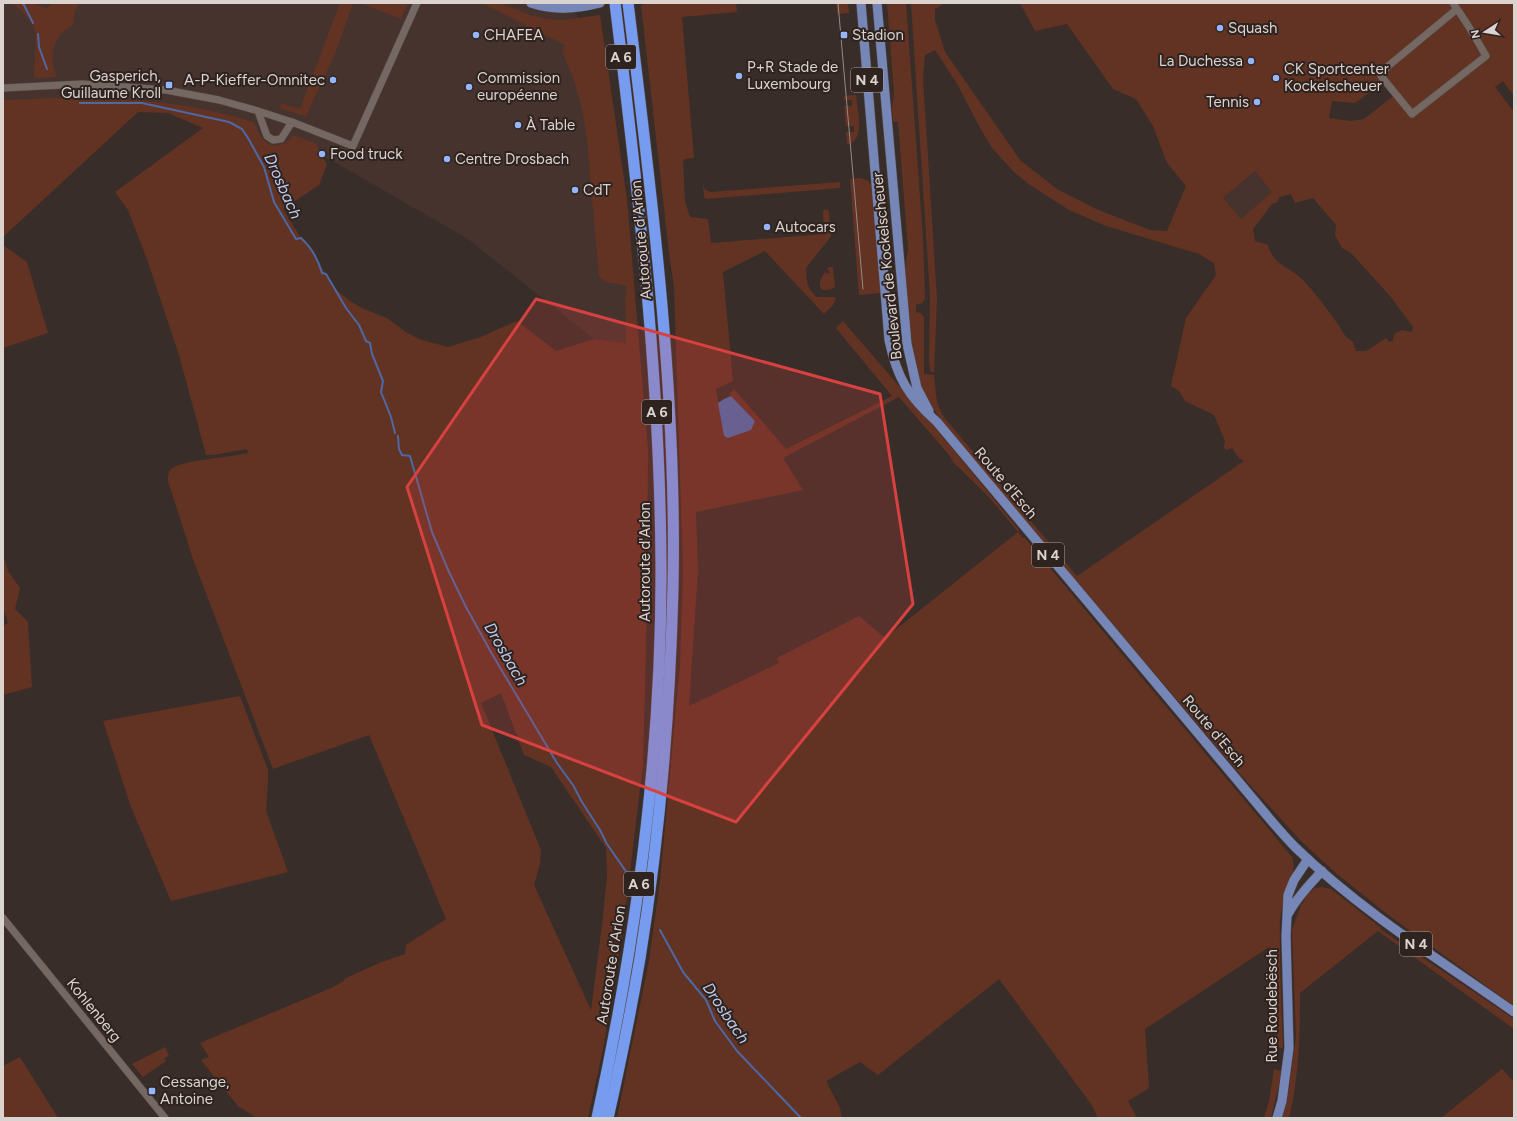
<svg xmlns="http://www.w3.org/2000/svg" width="1517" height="1121" viewBox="0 0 1517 1121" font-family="Figtree,sans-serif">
  <rect width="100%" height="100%" fill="#392d29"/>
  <path fill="#46332d" d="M3 3H568L581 21 629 279 625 297 627 343 594 339 468 239 329 159 270 147 169 107 3 109Z
    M1255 171 1273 192 1241 219 1223 198Z"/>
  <path fill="#623323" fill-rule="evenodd" d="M12 3H34L46 9 52 3H79L75 11 73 25C69 28 63 31 60 35 51 47 50 64 57 77L34 78C34 68 37 39 35 31 32 20 21 10 12 3Z
    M340 3H353L335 54 306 116 281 109 280 103 300 109Z
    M360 3H408L401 19Z
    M482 3H500L532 16 549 19 563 20 600 15 627 199 648 449 647 609 643 765 623 929 603 1049 588 1118H257L238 1106 201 1060 209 1057 200 1043 331 988 344 981V979L379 963 405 954 406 945 446 919 369 735 273 769 193 559 168 481C168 477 168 472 171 469 181 460 233 457 248 453L247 449 213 455H206L179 355 147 259 128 210 115 192 203 128 168 113 138 112 3 237V100C86 95 172 96 253 122 257 127 258 134 263 139 272 150 286 146 293 135L317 144 318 149 327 164 319 185 283 209 301 238 307 243 334 288 350 301 364 309 387 318 407 333 422 340 448 347 478 338 517 321 556 351 594 339 626 343 625 297 627 286 606 282 599 277 587 139 582 109 573 77 562 51 565 45ZM501 693 524 755 551 767 606 848 607 876 602 925 591 1010 534 885 540 864 541 850 481 703Z
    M651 3H736L737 12 682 17 694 158 685 159 683 162 685 201 690 217 708 219 711 243 824 234 823 212 824 210H828L829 212 831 236 829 239 806 268C807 282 806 287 817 297H833L836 298 833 305 824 314 765 251 723 272 733 381 716 389 724 436 755 421 731 396 729 394 734 389 786 449 892 396 836 328 843 321 948 443 1019 530 1018 532 1023 538H1025L1292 857C1298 876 1284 895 1281 913 1279 923 1280 936 1280 947 1280 980 1282 1014 1283 1048H1277C1278 1018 1277 976 1269 947L1145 1029 1149 1088 1128 1101 1137 1118H1098L1091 1104 999 979 878 1075 860 1062 826 1081 840 1108 842 1118H617L649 961 660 881 680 665 683 569 674 287 669 253 641 5ZM899 397 950 456 953 462 989 497 1018 532 885 638 859 616 777 658 779 663 689 706 698 570 696 512 803 490 783 458Z
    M836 3H848L849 13 837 14Z
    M887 3H906L923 239 925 299 922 303 916 305V312L921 313 924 317V374L934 375 937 403 943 416 1077 576 1244 461 1239 458 1232 448 1226 450 1224 447 1225 441 1214 415 1185 401 1179 391 1171 386 1186 318 1216 275 1214 263 1199 254 1106 226 1069 210 1030 185 1014 172 992 148 979 126 956 82 935 50 925 55 923 78 937 300 934 372H931L929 364 930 295 911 3H945L935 9V20L945 52 1020 160 1057 189 1096 209 1150 230 1167 231 1186 186 1167 163 1153 126 1136 99 1113 89 1067 24 1035 31 1020 3H1514V96L1503 81 1495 87 1514 112V1006L1391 917 1337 874 1301 841 1240 774 1027 523 948 428 924 397 912 351 905 269 908 249 898 122H893L892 108 894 93ZM1385 81 1396 94 1364 119 1350 121 1329 118 1332 101 1355 103ZM1255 171 1272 192 1241 219 1223 198ZM1291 194 1295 203 1313 198 1336 225 1335 235 1342 248 1351 253 1390 296 1413 327 1412 332 1402 330 1394 334 1393 341 1389 342 1386 338 1366 351H1356L1353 342C1343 336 1343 331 1337 323 1327 309 1316 294 1304 281 1290 266 1274 267 1268 245L1255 241 1253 229 1272 204 1278 202 1279 197Z
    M856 95C857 109 866 141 847 145L846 132H854V126H846L844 106H852V100H844V96Z
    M860 178 867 180 872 186 882 293 859 295 850 179Z
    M840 182V188L706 199 704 197 703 185 705 190 711 192Z
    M3 245 27 262 48 333 3 348Z
    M829 267H833V268L835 287C820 296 815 285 825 272L828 274 830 272 827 269Z
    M3 554 8 571 20 588 15 609 28 622 32 687 3 695V626L8 623 3 607Z
    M240 696 268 770V780L266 811 288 872 171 901 131 807 103 721Z
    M1322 887 1331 889 1381 928 1380 929 1514 1019V1029L1378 931 1300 993C1300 1034 1299 1078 1289 1118H1282L1287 1102 1296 1038 1292 930 1301 905 1308 894 1315 888Z
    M165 1047 169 1056 164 1058 166 1061 143 1077 132 1064Z
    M20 1057 58 1118H3V1066Z
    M1274 1069 1282 1071 1271 1118H1264L1269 1101Z
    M1502 1069 1514 1082V1118H1441Z"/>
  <path fill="#4d68a4" d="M731 396 755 421 751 430 728 438 724 436 718 403 724 399Z"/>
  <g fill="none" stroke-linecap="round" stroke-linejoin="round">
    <path stroke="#4d68a4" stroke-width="2" d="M22 3 24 5 33 23
      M38 34 39 47 47 69
      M80 103H142L229 122 242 129 248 138 264 167 274 202 296 239 301 238C311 247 318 259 322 273L326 274 346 308 359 325 366 341 370 343 372 354 383 381 381 392 391 417 395 433
      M398 436 399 449 402 455 410 456 432 532 449 572 466 607 492 654 557 763 573 785 582 802 600 830 607 844 627 873
      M660 930 683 972 706 1000 715 1021 737 1051 801 1118"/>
    <g stroke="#544a47" stroke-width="8">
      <path id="minor" d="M1453 3C1465 20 1476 38 1486 56L1412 114 1381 76 1387 67 1457 9
        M3 88 82 84 166 90 219 100 258 111 292 122 353 146 417 3
        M258 111 267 136 273 140 281 139 292 122
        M3 918 165 1118"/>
    </g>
    <g stroke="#544a47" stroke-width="10">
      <path id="major" d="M531 3C554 11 577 9 600 3
        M861 3 889 340C897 378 908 396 937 422L1264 812C1274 824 1285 837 1296 848 1361 911 1440 960 1514 1012
        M877 3 907 344 917 388 929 411
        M1288 914C1297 898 1309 885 1322 871
        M1277 1118 1282 1101 1289 1048 1286 936 1288 895 1294 880 1308 859"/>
    </g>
    <g stroke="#544a47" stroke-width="12">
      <path id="highway" d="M597 1118C637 936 662 751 661 565 660 375 638 191 615 3
        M608 1118C620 1065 631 1011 640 958 660 835 670 711 673 587 677 392 652 197 628 3"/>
    </g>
    <use href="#minor" stroke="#756762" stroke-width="7"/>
    <use href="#major" stroke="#7687b7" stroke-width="9"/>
    <use href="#highway" stroke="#779cef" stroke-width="11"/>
    <path stroke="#948a87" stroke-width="1" d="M838 3 863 289"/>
  </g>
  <path fill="#d74241" fill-opacity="0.2" stroke="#d74241" stroke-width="3" stroke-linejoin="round" d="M536 299 880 394 913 604 736 822 482 725 407 487Z"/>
  <g fill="#95b6fd" stroke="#2f231f" stroke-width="1.5">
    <circle cx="1220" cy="28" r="4"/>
    <circle cx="476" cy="35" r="4"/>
    <rect x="840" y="31" width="8" height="8" rx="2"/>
    <circle cx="1251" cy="61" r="4"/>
    <circle cx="739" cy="76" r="4"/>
    <circle cx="1276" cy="78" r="4"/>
    <circle cx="333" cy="80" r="4"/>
    <rect x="165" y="81" width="8" height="8" rx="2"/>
    <circle cx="469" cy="87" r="4"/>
    <circle cx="1257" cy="102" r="4"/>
    <circle cx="518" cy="125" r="4"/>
    <circle cx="322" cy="154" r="4"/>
    <circle cx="447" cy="159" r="4"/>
    <circle cx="575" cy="190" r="4"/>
    <circle cx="767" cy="227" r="4"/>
    <rect x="148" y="1087" width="8" height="8" rx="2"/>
  </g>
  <g text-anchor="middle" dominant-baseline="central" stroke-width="4" stroke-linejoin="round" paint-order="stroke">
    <g fill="#2f231f" stroke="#a79e9b" stroke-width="1">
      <rect x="606" y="45" width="30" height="24" rx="3"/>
      <rect x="851" y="68" width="32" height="24" rx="3"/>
      <rect x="642" y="400" width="30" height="24" rx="3"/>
      <rect x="1032" y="543" width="32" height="24" rx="3"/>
      <rect x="624" y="872" width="30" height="24" rx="3"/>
      <rect x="1400" y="932" width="32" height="24" rx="3"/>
    </g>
    <g font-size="14" font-weight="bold" fill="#dbd3d0">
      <text x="621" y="57">A 6</text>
      <text x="867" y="80">N 4</text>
      <text x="657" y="412">A 6</text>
      <text x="1048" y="555">N 4</text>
      <text x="639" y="884">A 6</text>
      <text x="1416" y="944">N 4</text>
    </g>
    <g font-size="15" fill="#dbd3d0" stroke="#2f231f" text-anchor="start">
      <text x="1228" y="28">Squash</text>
      <text x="484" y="35">CHAFEA</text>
      <text x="852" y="35">Stadion</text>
      <text x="1243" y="61" text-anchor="end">La Duchessa</text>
      <text x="747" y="67">P+R Stade de<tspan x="747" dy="17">Luxembourg</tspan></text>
      <text x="1284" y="69">CK Sportcenter<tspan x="1284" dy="17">Kockelscheuer</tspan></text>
      <text x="161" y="76" text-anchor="end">Gasperich,<tspan x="161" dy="17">Guillaume Kroll</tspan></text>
      <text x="477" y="78">Commission<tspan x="477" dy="17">européenne</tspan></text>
      <text x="325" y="80" text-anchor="end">A-P-Kieffer-Omnitec</text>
      <text x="1249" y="102" text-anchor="end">Tennis</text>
      <text x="526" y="125">À Table</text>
      <text x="330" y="154">Food truck</text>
      <text x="455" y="159">Centre Drosbach</text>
      <text x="583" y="190">CdT</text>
      <text x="775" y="227">Autocars</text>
      <text x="160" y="1082">Cessange,<tspan x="160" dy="17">Antoine</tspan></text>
    </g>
    <g font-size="15" fill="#dbd3d0" stroke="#2f231f">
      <text transform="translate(641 240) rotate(-95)">Autoroute d'Arlon</text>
      <text transform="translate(887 266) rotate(-96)">Boulevard de Kockelscheuer</text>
      <text transform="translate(1006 483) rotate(50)">Route d'Esch</text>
      <text transform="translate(645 562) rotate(-90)">Autoroute d'Arlon</text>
      <text transform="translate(1214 731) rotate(50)">Route d'Esch</text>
      <text transform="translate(611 965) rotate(-81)">Autoroute d'Arlon</text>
      <text transform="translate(1272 1006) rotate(-90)">Rue Roudebësch</text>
      <text transform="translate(94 1010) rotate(51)">Kohlenberg</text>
    </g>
    <g font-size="16" font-style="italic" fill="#bccdf0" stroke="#2f231f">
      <text transform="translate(283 186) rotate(66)">Drosbach</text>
      <text transform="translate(506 654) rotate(60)">Drosbach</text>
      <text transform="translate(726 1013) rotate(56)">Drosbach</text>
    </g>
  </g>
  <rect width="1517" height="1121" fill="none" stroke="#dbd3d0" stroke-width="8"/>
  <g transform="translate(1485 32) rotate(258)" stroke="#2f231f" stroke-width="3" paint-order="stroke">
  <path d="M0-3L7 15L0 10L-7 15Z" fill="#dbd3d0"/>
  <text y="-6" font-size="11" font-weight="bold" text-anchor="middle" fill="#dbd3d0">N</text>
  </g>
</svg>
